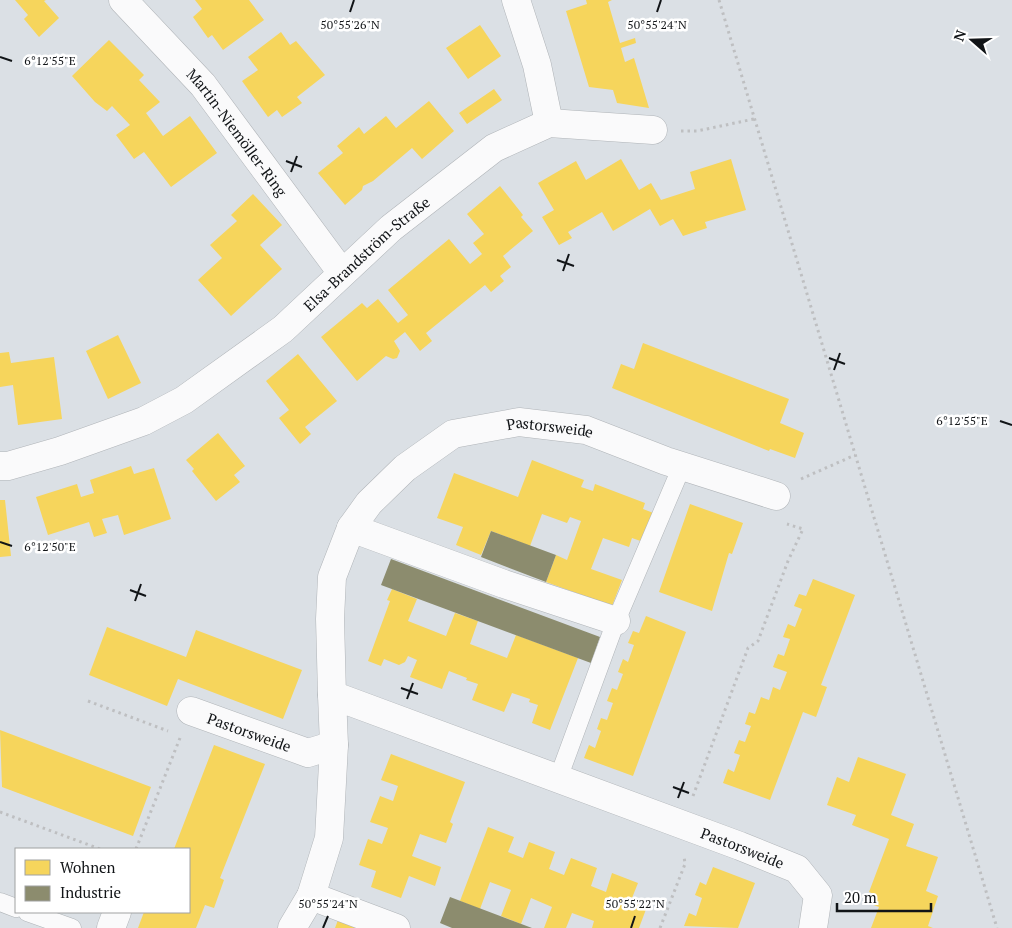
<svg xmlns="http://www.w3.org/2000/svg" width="1012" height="928" viewBox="0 0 1012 928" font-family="'PT Serif',serif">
  <rect width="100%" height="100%" fill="#dbe0e5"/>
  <path fill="#f6d55c" d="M15 0H46L44 1 59 18 39 37 24 19 28 15Z
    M195 0H249L264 20 223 50 212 35 208 38 193 17 202 9Z
    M586 0H612L608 2 620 43 635 38 636 43 621 48 625 62 634 58 649 108 617 103 613 90 589 87 566 11 587 4Z
    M480 25 501 56 468 79 446 48Z
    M281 32 290 45 296 41 325 75 297 97 302 103 282 117 277 110 268 117 242 81 258 70 248 57Z
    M109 40 144 75 139 80 160 102 146 113 163 136 190 116 217 153 171 187 144 152 134 159 116 135 130 125 112 106 107 111 95 102 72 76Z
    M494 89 502 100 467 124 459 113Z
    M429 101 454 131 422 159 412 148 373 181 363 186 362 190 345 205 318 173 343 153 337 146 359 127 364 134 386 116 396 128Z
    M621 159 639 190 651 183 661 200 695 189 690 172 731 159 746 210 705 222 707 228 683 236 673 219 660 226 650 209 613 231 602 212 568 232 572 238 559 245 542 217 554 210 538 183 576 161 586 180Z
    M500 186 523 215 521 217 533 231 503 256 511 267 500 276 504 281 491 292 485 285 426 333 432 341 420 351 405 332 394 341 400 351 397 358 393 359 386 356 357 381 321 337 362 303 367 308 378 299 398 323 408 315 388 290 449 239 470 264 482 254 473 243 484 234 467 214Z
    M253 194 282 225 260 245 282 269 231 316 198 280 222 258 210 245 237 221 231 215Z
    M118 335 141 383 108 399 86 351Z
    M643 343 789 399 780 423 804 433 795 458 770 449 769 451 612 388 621 364 634 369Z
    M9 352 11 363 54 357 62 419 18 425 13 385 0 387V353Z
    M298 354 337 401 305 427 311 434 300 444 279 418 289 410 266 381Z
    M218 433 245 466 234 475 240 482 216 501 192 471 194 469 186 460Z
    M532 460 584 480 581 487 593 491 595 484 645 503 643 509 656 514 646 543 632 538 629 547 603 538 591 569 622 580 612 606 546 582 556 555 567 560 581 521 570 517 567 523 542 514 530 546 491 531 481 555 456 545 463 527 437 518 454 473 518 497Z
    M131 466 134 474 154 468 171 519 124 535 118 515 102 519 107 533 94 537 89 522 48 535 36 497 77 484 81 497 94 493 90 480Z
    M0 500H5L11 556 0 557Z
    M690 504 743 523 732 554 729 553 712 611 659 592Z
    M813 579 855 595 821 685 827 687 816 717 803 712 770 800 723 783 728 769 734 772 740 755 734 753 739 740 745 742 751 726 745 724 749 712 755 714 761 697 769 700 773 687 780 690 787 672 773 667 778 654 784 656 790 639 783 637 788 624 795 627 802 609 794 606 799 594 806 596Z
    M392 589 417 599 408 621 446 636 455 613 478 621 470 644 507 658 516 635 578 658 550 730 532 723 538 705 529 702 530 699 512 693 504 712 472 700 478 684 466 680 467 678 449 671 442 689 410 677 417 660 408 656 405 662 399 665 384 659 381 666 368 661 390 601 387 600Z
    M646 616 686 632 633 776 584 758 589 745 595 748 601 731 597 729 601 718 607 720 613 703 607 701 612 688 617 690 623 674 618 672 623 659 628 662 634 645 628 643 633 631 639 633Z
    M107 627 186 657 196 630 302 670 283 719 178 679 167 706 89 675Z
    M0 730 151 787 133 836 2 787Z
    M214 745 265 764 220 878 224 880 214 908 205 905 196 928H138L144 912H189V849H174Z
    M391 754 465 782 450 822 453 824 446 843 420 834 412 856 441 867 435 886 409 876 401 898 371 887 376 871 359 865 368 839 382 844 388 828 370 822 380 796 393 801 398 786 381 780Z
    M858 757 906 774 891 815 914 824 906 846 938 857 926 891 938 896 928 926 933 928H871L879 907 871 904 874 894 869 892 889 839 852 825 856 815 827 805 837 777 849 782Z
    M488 827 514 837 508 852 523 858 529 842 555 852 549 869 564 875 571 858 597 868 591 886 606 892 612 873 638 883 632 898 648 904 639 928H592L594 921 572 913 566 928H544L552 907 531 898 521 924 501 916 511 890 490 882 480 909 460 901Z
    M713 867 755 883 738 928 684 926 689 913 696 916 702 898 695 895 700 882 706 885Z
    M338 920 358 928H335Z"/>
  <path fill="#8c8c6e" d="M491 531 556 555 546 582 481 557Z
    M391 559 600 637 591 663 381 585Z
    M450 897 532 928H452L440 923Z"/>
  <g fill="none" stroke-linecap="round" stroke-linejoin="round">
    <g stroke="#b0b4b8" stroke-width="19">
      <path id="lane" d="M558 779 616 621 682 466
        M0 902 16 908
        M27 912 72 928"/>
    </g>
    <g stroke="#b0b4b8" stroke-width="29">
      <g id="street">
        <path id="s1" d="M123 0 203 85 342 273"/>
        <path d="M516 0 537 65 549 123"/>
        <path id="s2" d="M0 466H8L60 451 144 421 184 400 283 329 391 228 494 148 549 123 653 130"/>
        <path id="s3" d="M351 528 369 503 405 468 453 434 519 422 586 430 666 461 776 496"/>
        <path d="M332 695 330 619 332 577 351 528 504 584 616 621"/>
        <path id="s4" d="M191 711 308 753 334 745"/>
        <path id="s5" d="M311 896 329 838 334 745 332 695 740 846 797 869 818 895 813 928"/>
        <path d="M111 928 117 912"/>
        <path d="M292 928 311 896 396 928"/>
      </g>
    </g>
    <path stroke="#bebfc1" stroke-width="3" stroke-dasharray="2.5 4" stroke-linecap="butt" d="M719 0 997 928
      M681 131H697L754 119
      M801 479 855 455
      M88 701 168 731
      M693 796 748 648 758 641 788 561 803 529 787 524
      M0 812 100 849
      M136 849 180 738
      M660 928 685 864 684 856"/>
    <use href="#lane" stroke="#fafafb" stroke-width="18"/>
    <use href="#street" stroke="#fafafb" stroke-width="28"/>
  </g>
  <path fill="none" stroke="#111417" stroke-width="2" d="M350 12 354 0M657 12 661 0M0 57 12 61M286 161 302 167M291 172 297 156M557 260 574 266M563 271 569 254M829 358 845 364M834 370 840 353M1000 421 1012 425M0 542 12 546M130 590 146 596M135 601 141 584M401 688 418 694M407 699 413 683M673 787 689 793M678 798 684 782M323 928 328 916M631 928 635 916"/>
  <g text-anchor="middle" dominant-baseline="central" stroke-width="5" stroke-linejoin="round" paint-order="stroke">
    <g font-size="15" fill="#111417" stroke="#fff">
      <text stroke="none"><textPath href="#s1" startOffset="175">Martin-Niemöller-Ring</textPath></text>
      <text stroke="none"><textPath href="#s2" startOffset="431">Elsa-Brandström-Straße</textPath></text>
      <text stroke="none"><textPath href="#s3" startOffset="238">Pastorsweide</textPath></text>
      <text stroke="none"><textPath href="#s4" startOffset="62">Pastorsweide</textPath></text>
      <text stroke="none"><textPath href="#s5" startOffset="642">Pastorsweide</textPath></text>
    </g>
  </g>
  <g font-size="12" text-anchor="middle" fill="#111417" stroke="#fff" stroke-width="5" stroke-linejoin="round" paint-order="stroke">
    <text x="350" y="29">50°55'26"N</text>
    <text x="657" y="29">50°55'24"N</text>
    <text x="50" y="65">6°12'55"E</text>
    <text x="962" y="425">6°12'55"E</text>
    <text x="50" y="551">6°12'50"E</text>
    <text x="328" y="908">50°55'24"N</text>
    <text x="635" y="908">50°55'22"N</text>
  </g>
  <rect x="15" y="848" width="175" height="65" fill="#ffffff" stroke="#a0a1a2"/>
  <rect x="25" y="860" width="25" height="15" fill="#f6d55c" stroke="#a0a1a2"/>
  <text x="60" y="873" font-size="15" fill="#111417">Wohnen</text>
  <rect x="25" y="886" width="25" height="15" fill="#8c8c6e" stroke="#a0a1a2"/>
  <text x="60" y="898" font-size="15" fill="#111417">Industrie</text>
  <g transform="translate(972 40) rotate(290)" stroke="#ffffff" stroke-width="4" paint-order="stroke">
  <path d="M0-4L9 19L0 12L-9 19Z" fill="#111417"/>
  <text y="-8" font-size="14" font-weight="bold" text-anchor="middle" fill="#111417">N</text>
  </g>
  <path d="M837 903v8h94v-8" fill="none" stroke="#111417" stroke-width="2.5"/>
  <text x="844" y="903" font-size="15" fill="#111417" stroke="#ffffff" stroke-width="4" paint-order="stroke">20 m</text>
</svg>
